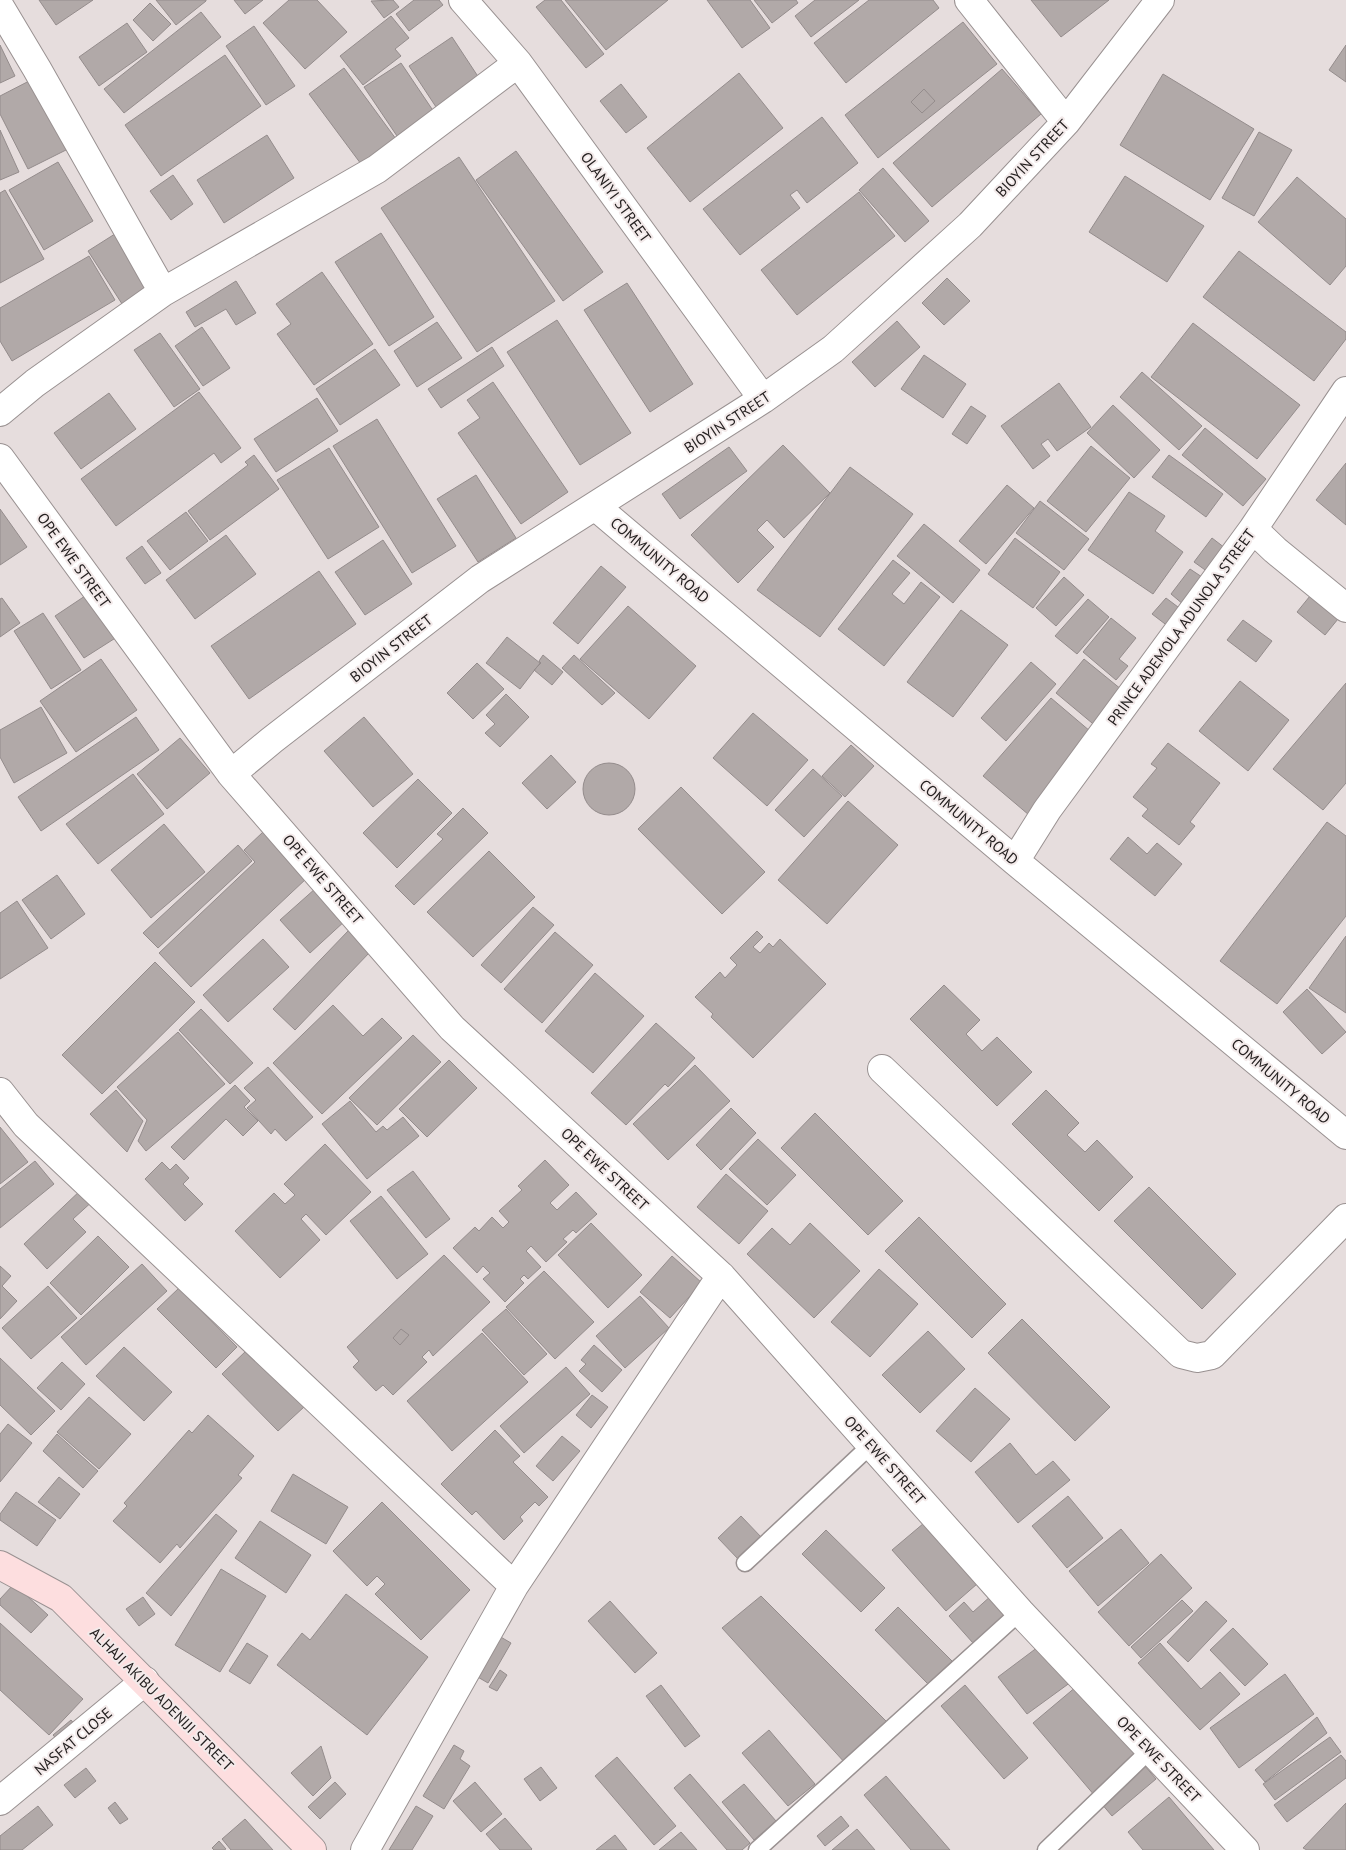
<svg xmlns="http://www.w3.org/2000/svg" width="1346" height="1850" viewBox="0 0 1346 1850" font-family="'PT Sans',sans-serif">
  <rect width="100%" height="100%" fill="#e6dddd"/>
  <path fill="#b1a9a8" stroke="#948c8c" d="M39 0H93L56 25Z
    M156 0H206V1L176 25Z
    M234 0H263L245 14Z
    M289 0H317L347 32 305 69 263 23Z
    M393 0 399 7 384 18 371 1Z
    M414 0H439L443 5 409 31 396 14Z
    M545 0H561L604 54 586 68 536 7Z
    M565 0H668L606 50Z
    M707 0H750L770 28 742 48Z
    M754 0H796L798 3 772 23Z
    M815 0H859L811 37 795 16Z
    M869 0H933L939 8 846 83 814 43Z
    M1031 0H1109L1061 37Z
    M150 3 171 24 153 41 133 20Z
    M201 12 221 37 124 113 104 89Z
    M391 16 409 38 395 49 401 56 363 85 340 56Z
    M963 22 997 64 878 158 845 115Z
    M127 23 147 52 99 86 79 57Z
    M254 26 295 86 266 105 226 46Z
    M452 37 481 81 438 110 409 66Z
    M0 45 15 76 0 83Z
    M1346 45V82L1329 70Z
    M225 55 261 106 161 176 125 125Z
    M401 63 434 112 397 136 364 87Z
    M344 68 396 139 361 164 309 94Z
    M1002 69 1041 114 932 207 893 163Z
    M739 73 783 128 690 202 647 148Z
    M1163 74 1254 129 1210 200 1120 145Z
    M33 79 68 149 28 169 0 114V96Z
    M621 84 647 117 626 133 600 101Z
    M924 89 935 101 922 113 911 102Z
    M822 117 858 163 807 203 797 190 790 195 800 208 740 255 703 209Z
    M0 130 19 172 0 180Z
    M1259 132 1292 150 1254 216 1222 198Z
    M267 135 294 178 224 223 197 180Z
    M516 151 603 272 563 301 476 180Z
    M459 157 555 301 477 352 381 208Z
    M58 162 93 221 44 250 9 190Z
    M883 168 929 221 905 242 859 190Z
    M173 175 193 204 171 220 150 191Z
    M1125 176 1204 226 1167 282 1089 232Z
    M1297 177 1346 219V266L1330 285 1258 222Z
    M5 190 44 259 0 283V193Z
    M859 192 895 236 797 315 761 270Z
    M118 232 154 289 124 307 88 251Z
    M381 233 434 317 389 346 335 262Z
    M1239 251 1346 332V339L1314 381 1203 297Z
    M89 256 115 300 12 361 0 341V308Z
    M322 272 373 344 314 385 277 334 291 324 276 304Z
    M947 278 970 301 944 325 922 303Z
    M236 281 256 313 236 325 226 309 195 327 186 312Z
    M627 283 693 384 650 412 584 310Z
    M557 320 631 433 580 465 507 352Z
    M897 321 920 347 875 387 852 362Z
    M437 322 462 358 417 387 394 351Z
    M1193 323 1300 405 1257 459 1151 377Z
    M202 327 230 368 203 386 175 346Z
    M160 333 200 389 174 407 134 350Z
    M492 347 504 366 441 408 428 389Z
    M375 349 400 385 340 425 316 389Z
    M924 355 966 384 943 418 901 389Z
    M1142 372 1202 426 1179 450 1120 397Z
    M493 382 568 492 521 524 458 433 480 418 467 400Z
    M1059 383 1091 427 1057 451 1048 439 1041 444 1050 456 1033 469 1001 426Z
    M199 392 241 448 221 463 214 453 116 526 81 479Z
    M109 393 136 429 81 469 54 433Z
    M317 398 338 431 276 472 254 439Z
    M1113 405 1160 450 1134 478 1087 433Z
    M971 406 986 416 967 444 952 434Z
    M377 419 456 546 412 573 333 446Z
    M1205 428 1266 479 1243 506 1182 455Z
    M783 445 830 493 784 538 767 520 757 530 774 547 738 583 691 535Z
    M1091 446 1130 478 1086 532 1047 501Z
    M729 447 747 471 680 519 662 494Z
    M329 448 379 527 328 559 277 480Z
    M254 455 279 489 210 540 188 511 248 465 245 462Z
    M1169 455 1223 494 1206 517 1152 477Z
    M1346 463V525L1316 500Z
    M850 467 913 514 820 637 757 590Z
    M476 475 516 538 478 562 437 499Z
    M1007 485 1034 508 986 564 959 541Z
    M1129 492 1165 516 1155 531 1183 552 1153 594 1088 550Z
    M1040 501 1089 539 1064 570 1016 533Z
    M0 509 27 547 0 565Z
    M186 512 208 541 170 570 147 541Z
    M924 524 980 570 953 603 897 556Z
    M226 535 256 574 195 619 166 580Z
    M1015 538 1060 572 1033 608 988 574Z
    M1212 538 1225 548 1208 572 1194 562Z
    M383 540 412 584 365 615 335 572Z
    M142 546 161 573 145 584 126 558Z
    M893 560 910 573 892 594 904 604 921 582 940 597 884 666 838 629Z
    M601 566 626 587 578 644 553 623Z
    M1190 569 1205 579 1184 605 1171 594Z
    M319 571 356 624 249 699 211 646Z
    M1064 577 1084 595 1056 626 1036 608Z
    M88 594 117 637 84 658 55 616Z
    M1310 596 1338 619 1325 635 1297 612Z
    M2 598 20 623 0 637V599Z
    M1166 598 1186 613 1173 630 1152 614Z
    M1088 599 1109 617 1077 654 1055 636Z
    M628 606 696 666 649 719 580 659Z
    M961 610 1008 645 953 717 907 682Z
    M43 613 81 670 51 689 14 631Z
    M1111 618 1136 638 1119 659 1128 666 1116 680 1083 652Z
    M1243 620 1272 641 1256 662 1227 640Z
    M507 637 540 663 520 689 486 663Z
    M543 655 563 672 552 685 534 670 541 663 539 661Z
    M574 655 615 693 602 705 562 668Z
    M101 659 137 710 76 752 40 701Z
    M1084 659 1127 694 1098 728 1056 693Z
    M1031 662 1056 684 1006 741 981 718Z
    M477 663 504 689 473 719 447 693Z
    M1240 681 1289 720 1248 771 1199 731Z
    M1346 683V783L1323 810 1273 769Z
    M506 694 529 717 500 747 485 733 495 724 486 715Z
    M1051 698 1097 737 1029 815 983 776Z
    M41 707 67 753 14 783 0 757V730Z
    M753 713 808 760 767 806 713 758Z
    M136 717 159 750 41 831 18 797Z
    M364 717 413 774 373 807 324 751Z
    M180 738 210 773 167 809 137 774Z
    M1168 743 1220 783 1190 822 1195 826 1179 845 1142 816 1148 809 1133 797 1157 768 1151 764Z
    M851 745 874 766 845 797 822 776Z
    M551 755 576 782 547 809 522 783Z
    M583 789a26 26 0 1 1 52 0a26 26 0 1 1-52 0Z
    M813 769 842 796 804 837 775 810Z
    M133 774 164 814 98 864 66 824Z
    M418 779 452 813 397 868 363 833Z
    M681 787 765 872 722 914 638 829Z
    M848 801 898 845 827 924 778 880Z
    M463 808 488 833 414 905 395 886 443 839 437 834Z
    M1327 822 1346 836V916L1277 1004 1220 961Z
    M164 824 205 872 151 918 111 870Z
    M263 832 307 878 191 987 159 953 255 862 244 850Z
    M1128 837 1147 854 1157 843 1182 864 1155 896 1110 859Z
    M238 845 252 861 158 948 143 933Z
    M489 851 535 897 473 957 427 912Z
    M57 875 85 914 51 939 22 900Z
    M316 888 346 920 310 953 280 920Z
    M17 901 48 948 0 979V913Z
    M533 907 554 925 501 983 481 965Z
    M349 930 371 951 295 1030 273 1009Z
    M757 931 763 937 753 947 760 953 769 943 773 947 780 939 826 984 753 1058 711 1017 713 1014 695 997 720 972 725 978 737 965 730 958Z
    M555 932 593 965 542 1023 504 989Z
    M1346 936V1013L1309 988Z
    M263 939 289 967 228 1022 203 995Z
    M155 962 195 1002 102 1094 62 1055Z
    M595 973 644 1016 593 1073 545 1031Z
    M944 985 980 1020 966 1034 982 1051 997 1037 1032 1072 997 1106 910 1019Z
    M1307 989 1346 1032 1322 1054 1283 1012Z
    M333 1005 363 1036 382 1018 402 1038 322 1114 273 1063Z
    M201 1009 253 1063 230 1084 179 1030Z
    M656 1023 695 1058 668 1087 665 1084 626 1125 591 1093Z
    M178 1032 225 1084 146 1151 138 1141 147 1120 117 1087Z
    M413 1035 441 1062 377 1125 349 1098Z
    M449 1060 477 1088 427 1137 399 1109Z
    M695 1065 730 1101 668 1160 633 1124Z
    M268 1067 313 1117 286 1141 275 1129 271 1134 247 1108 256 1100 244 1088Z
    M235 1085 250 1101 244 1107 258 1121 243 1136 226 1119 184 1160 171 1147Z
    M116 1090 143 1121 127 1152 90 1114Z
    M1046 1090 1079 1123 1067 1135 1085 1152 1097 1140 1133 1177 1099 1211 1012 1124Z
    M350 1101 376 1132 383 1126 387 1130 403 1117 419 1136 367 1179 322 1124Z
    M731 1108 756 1133 721 1170 696 1145Z
    M815 1113 903 1201 868 1235 781 1148Z
    M0 1127 28 1162 0 1184Z
    M758 1139 796 1175 767 1205 729 1169Z
    M325 1144 371 1192 326 1235 306 1214 301 1219 320 1240 280 1278 235 1231 274 1193 285 1204 295 1195 284 1184Z
    M545 1160 569 1185 550 1203 557 1210 576 1192 597 1214 576 1233 573 1230 563 1239 567 1242 546 1262 531 1246 526 1251 541 1267 528 1279 524 1275 520 1279 524 1283 505 1302 483 1279 490 1273 483 1266 477 1273 453 1248 475 1227 479 1231 492 1217 503 1228 509 1222 499 1211 522 1190 518 1186Z
    M35 1161 54 1184 0 1228V1189Z
    M162 1162 170 1170 176 1164 189 1178 183 1184 203 1204 185 1221 145 1179Z
    M413 1171 450 1219 426 1238 387 1190Z
    M726 1174 768 1211 739 1244 697 1207Z
    M84 1187 95 1199 73 1219 86 1232 47 1269 24 1244Z
    M1149 1187 1236 1274 1202 1309 1114 1221Z
    M381 1196 428 1254 397 1279 350 1221Z
    M919 1217 1006 1304 972 1338 885 1251Z
    M591 1223 642 1275 608 1308 558 1255Z
    M810 1223 860 1271 814 1318 747 1254 772 1228 790 1245Z
    M98 1236 129 1267 81 1315 50 1283Z
    M444 1255 490 1302 433 1356 429 1350 422 1357 427 1362 393 1395 383 1385 376 1391 353 1367 359 1361 347 1347Z
    M672 1256 702 1283 670 1318 640 1292Z
    M142 1264 167 1291 86 1365 61 1337Z
    M0 1266 11 1276 2 1286 17 1301 0 1319Z
    M879 1269 918 1304 870 1357 831 1322Z
    M544 1271 594 1322 555 1359 506 1307Z
    M48 1286 77 1318 31 1359 2 1328Z
    M179 1288 237 1347 216 1368 157 1309Z
    M640 1296 669 1328 625 1368 596 1336Z
    M506 1309 547 1354 524 1375 482 1330Z
    M1022 1319 1110 1407 1075 1441 988 1353Z
    M401 1329 409 1335 400 1345 393 1338Z
    M928 1331 965 1369 920 1413 882 1375Z
    M482 1333 528 1382 452 1451 407 1401Z
    M594 1345 622 1370 602 1392 579 1371 586 1364 581 1360Z
    M124 1347 172 1392 144 1421 96 1376Z
    M247 1350 304 1407 278 1431 222 1374Z
    M0 1358 55 1411 31 1435 0 1405Z
    M62 1362 85 1384 61 1410 37 1388Z
    M566 1367 590 1394 524 1453 500 1426Z
    M975 1388 1010 1419 971 1462 936 1431Z
    M592 1395 608 1407 591 1428 576 1415Z
    M89 1397 131 1434 99 1469 57 1432Z
    M208 1415 254 1456 238 1475 242 1478 180 1548 177 1544 160 1563 113 1521 127 1506 124 1503 189 1430 192 1433Z
    M8 1424 32 1443 0 1482V1434Z
    M495 1430 520 1456 513 1462 548 1497 539 1506 535 1502 520 1517 523 1521 504 1540 476 1511 472 1515 441 1484Z
    M57 1434 98 1471 83 1488 43 1451Z
    M562 1436 580 1451 553 1481 536 1466Z
    M1010 1443 1036 1475 1053 1461 1070 1480 1018 1523 975 1472Z
    M293 1474 348 1507 326 1544 271 1511Z
    M59 1477 80 1494 60 1519 38 1502Z
    M16 1492 56 1520 37 1546 0 1520V1514Z
    M1068 1496 1103 1538 1067 1568 1032 1526Z
    M382 1502 470 1590 421 1640 375 1594 385 1584 377 1576 367 1586 333 1551Z
    M216 1514 237 1531 171 1616 146 1593Z
    M741 1516 762 1538 739 1560 718 1538Z
    M260 1521 311 1555 286 1593 235 1558Z
    M924 1523 977 1584 946 1611 892 1550Z
    M1121 1529 1149 1563 1098 1606 1069 1571Z
    M826 1530 885 1588 861 1612 802 1554Z
    M1161 1554 1192 1588 1129 1646 1098 1612Z
    M221 1569 266 1596 220 1672 175 1645Z
    M14 1584 48 1615 31 1633 0 1605V1599Z
    M346 1594 428 1657 367 1735 277 1665 302 1633 310 1640Z
    M992 1595 1008 1612 973 1643 949 1616 964 1602 973 1612Z
    M761 1596 892 1727 846 1764 722 1628Z
    M143 1597 155 1614 139 1626 126 1609Z
    M1182 1600 1193 1611 1141 1658 1131 1647Z
    M610 1601 657 1653 635 1673 588 1621Z
    M1206 1601 1227 1621 1188 1662 1167 1642Z
    M898 1607 952 1661 928 1684 875 1630Z
    M0 1623 83 1699 49 1735 0 1690Z
    M1233 1628 1268 1664 1245 1686 1210 1650Z
    M499 1636 511 1643 488 1683 476 1676Z
    M247 1643 268 1656 250 1684 229 1671Z
    M1160 1643 1201 1689 1220 1672 1240 1694 1200 1730 1138 1663Z
    M1042 1644 1071 1682 1027 1714 998 1677Z
    M500 1670 507 1675 497 1691 489 1687Z
    M1285 1674 1314 1714 1239 1768 1210 1728Z
    M661 1685 700 1736 685 1747 646 1696Z
    M965 1685 1028 1758 1004 1779 941 1706Z
    M1077 1686 1156 1779 1112 1816 1033 1723Z
    M1317 1717 1327 1733 1265 1782 1255 1770Z
    M71 1720 78 1728 60 1743 53 1735Z
    M769 1730 815 1784 788 1806 742 1753Z
    M1330 1737 1341 1752 1275 1800 1263 1784Z
    M454 1745 464 1751 460 1759 470 1766 444 1809 423 1796Z
    M321 1746 331 1778 313 1796 291 1773Z
    M1341 1755 1346 1761V1778L1287 1822 1274 1805Z
    M617 1757 676 1826 654 1845 595 1776Z
    M541 1767 557 1788 540 1801 524 1779Z
    M86 1768 96 1781 75 1798 64 1785Z
    M690 1774 750 1843 742 1850H727L674 1788Z
    M886 1776 950 1850H911L864 1795Z
    M335 1782 346 1794 320 1819 308 1807Z
    M475 1782 502 1814 481 1832 453 1801Z
    M744 1784 776 1821 754 1840 722 1802Z
    M1169 1797 1214 1850H1143L1128 1832Z
    M115 1802 128 1819 120 1824 108 1808Z
    M1346 1803V1850H1307L1303 1848Z
    M38 1806 53 1825 22 1850H0V1836Z
    M416 1806 433 1816 412 1850H389Z
    M841 1816 849 1826 825 1846 817 1836Z
    M505 1818 532 1849 531 1850H500L486 1834Z
    M245 1819 273 1850H231L222 1839Z
    M857 1829 875 1850H832Z
    M681 1832 697 1850H659Z
    M615 1835 627 1850H596Z
    M219 1841 226 1849 224 1850H214L212 1848Z"/>
  <g fill="none" stroke-linecap="round" stroke-linejoin="round">
    <g stroke="#999191" stroke-width="19">
      <path id="lane" d="M745 1563 871 1445
        M757 1850 1020 1612
        M1046 1850 1150 1750"/>
    </g>
    <g stroke="#999191" stroke-width="30">
      <path id="street" d="M463 0 518 63 763 399
        M969 0 1066 122
        M0 7 37 69 163 292
        M0 412 35 383 163 292 377 169 518 63
        M0 458 231 774 452 1028 721 1276 1020 1612 1245 1850
        M595 506 1015 861 1346 1135
        M1253 529 1275 550 1346 608
        M231 774 272 740 480 579 763 399 833 349 970 225 1066 122 1160 0
        M1015 861 1047 810 1253 529 1346 391
        M882 1069 1181 1354 1197 1358 1212 1355 1346 1218
        M0 1092 26 1125 514 1586
        M0 1801 145 1681
        M365 1850 514 1586 721 1276"/>
    </g>
    <g stroke="#999191" stroke-width="30">
      <path id="secondary" d="M0 1565 61 1598 312 1850"/>
    </g>
    <use href="#lane" stroke="#fff" stroke-width="16"/>
    <use href="#street" stroke="#fff" stroke-width="28"/>
    <use href="#secondary" stroke="#fddedf" stroke-width="28"/>
  </g>
  <g text-anchor="middle" dominant-baseline="central" stroke-width="4" stroke-linejoin="round" paint-order="stroke">
    <g font-size="15" fill="#252121" stroke="#f3eaea">
      <text transform="translate(1032 158) rotate(-47)">BIOYIN STREET</text>
      <text transform="translate(616 197) rotate(54)">OLANIYI STREET</text>
      <text transform="translate(727 422) rotate(-33)">BIOYIN STREET</text>
      <text transform="translate(74 560) rotate(54)">OPE EWE STREET</text>
      <text transform="translate(660 560) rotate(40)">COMMUNITY ROAD</text>
      <text transform="translate(1181 627) rotate(-54)">PRINCE ADEMOLA ADUNOLA STREET</text>
      <text transform="translate(391 648) rotate(-38)">BIOYIN STREET</text>
      <text transform="translate(969 822) rotate(40)">COMMUNITY ROAD</text>
      <text transform="translate(323 879) rotate(49)">OPE EWE STREET</text>
      <text transform="translate(1281 1081) rotate(40)">COMMUNITY ROAD</text>
      <text transform="translate(605 1169) rotate(43)">OPE EWE STREET</text>
      <text transform="translate(885 1460) rotate(48)">OPE EWE STREET</text>
      <text transform="translate(162 1699) rotate(45)">ALHAJI AKIBU ADENIJI STREET</text>
      <text transform="translate(73 1741) rotate(-40)">NASFAT CLOSE</text>
      <text transform="translate(1159 1759) rotate(46)">OPE EWE STREET</text>
    </g>
  </g>
</svg>
